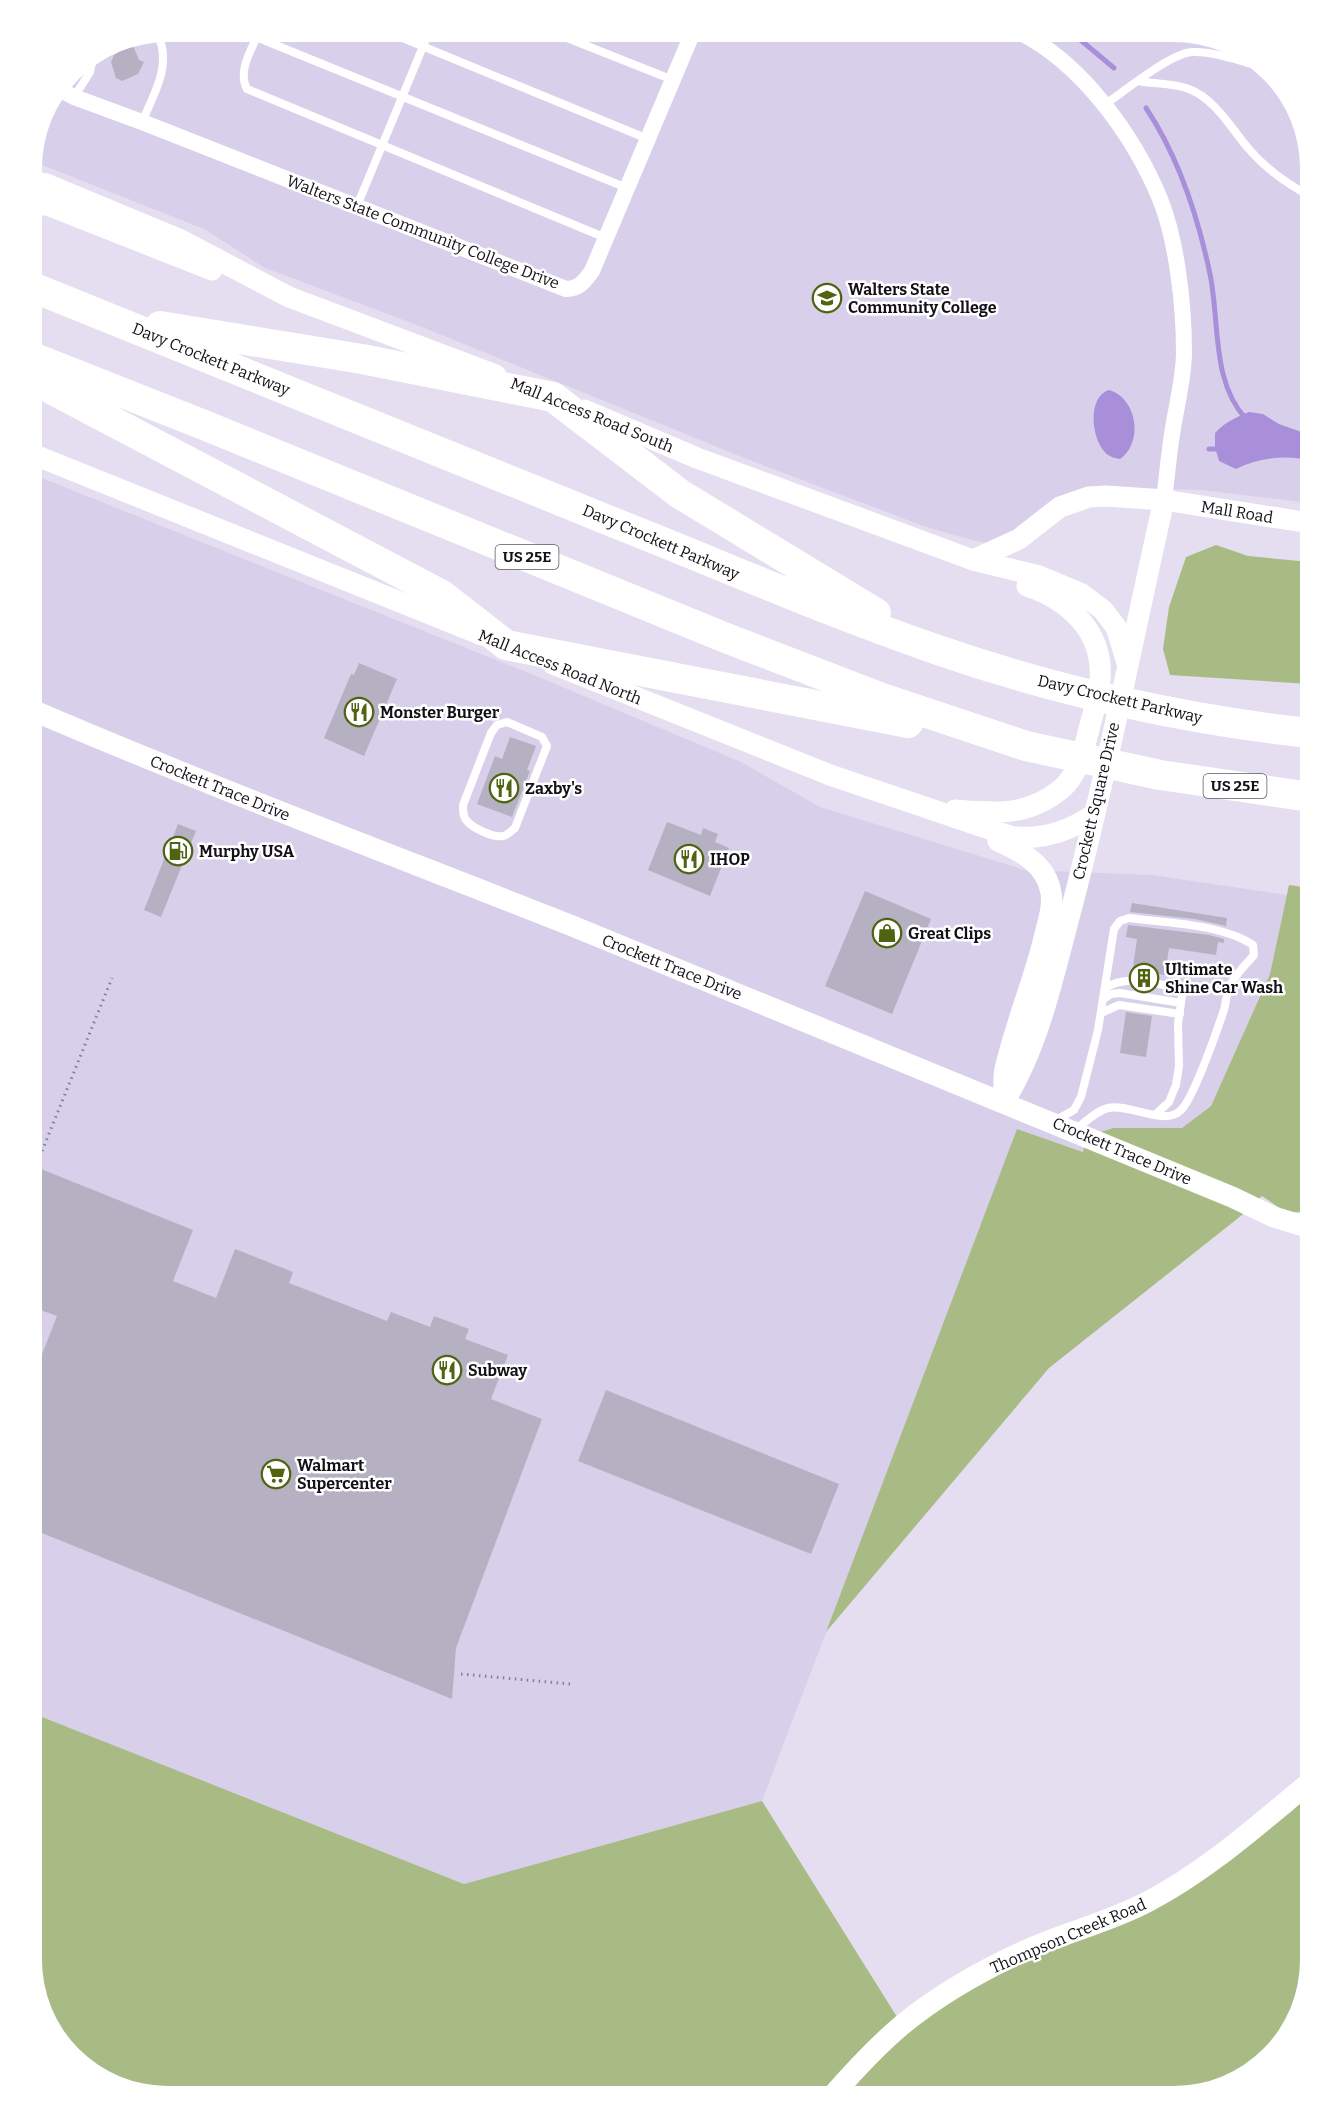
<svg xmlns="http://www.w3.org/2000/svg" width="1342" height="2128" viewBox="0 0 1342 2128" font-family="Bitter,serif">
  <rect width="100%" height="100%" fill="#e4def0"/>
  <path fill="#d8d0ea" d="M168 32H1183L1250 55 1296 107 1310 168V503L1202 490 1139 488 1020 528 987 543 976 541 926 527 752 461 422 327 265 268 204 229 32 161 42 115 72 71 116 42Z
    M32 474 529 673 741 762 820 807 1025 870 1152 875 1287 895 1270 974 1211 1106 1182 1128H1113L1084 1152 1017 1130 762 1801 464 1884 32 1713Z"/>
  <path fill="#a8bb85" d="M1216 545 1248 556 1310 562V684L1170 675 1163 649 1169 607 1186 557Z
    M1289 885 1310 888V1211L1287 1213 1262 1196 1242 1215 1049 1368 826 1632 1017 1129 1083 1152 1087 1137 1113 1128H1182L1211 1106 1270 974Z
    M32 1713 464 1884 762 1801 902 2025 950 1992 1116 1915 1310 1782V1961L1288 2036 1235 2082 1174 2096H159L92 2074 46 2021 32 1960Z"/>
  <path fill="#a98fda" d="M1109 390C1137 398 1144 442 1120 459 1117 458 1113 458 1110 456 1092 447 1085 397 1109 390Z
    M1249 412 1263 414 1279 424 1310 435V460C1284 455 1260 457 1236 469L1219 461 1215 447V433C1224 423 1236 417 1249 412Z"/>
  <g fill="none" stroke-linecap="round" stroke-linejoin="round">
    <path stroke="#a98fda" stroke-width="5" d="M1071 32 1114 68
      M1146 108C1178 156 1198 217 1210 274 1220 322 1211 381 1246 419
      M1209 449H1222"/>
  </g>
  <path fill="#b5b0c2" d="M132 43 139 60 144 62 138 74 122 81 116 78 111 62 114 55Z
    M359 663 397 679 364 756 324 738 351 674 354 675Z
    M510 737 536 746 527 770 530 771 512 817 477 804 495 756 502 759Z
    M667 822 701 835 703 828 718 834 715 842 729 848 710 896 648 870Z
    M178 824 196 831 161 917 144 910Z
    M865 891 931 919 892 1014 825 986Z
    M1132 903 1227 918 1226 926 1195 919 1130 912Z
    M1128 925 1209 935 1224 939V943L1218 942 1216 955 1169 948 1165 975 1158 974 1157 977 1132 974 1137 939 1126 937Z
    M1126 1012 1152 1016 1146 1057 1120 1053Z
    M41 1169 193 1230 173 1281 216 1298 235 1249 293 1272 289 1283 387 1321 391 1312 430 1327 434 1316 469 1329 465 1339 508 1355 491 1399 542 1419 456 1648 452 1699 32 1529V1380L57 1316 32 1307V1192Z
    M606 1390 839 1484 811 1554 578 1461Z"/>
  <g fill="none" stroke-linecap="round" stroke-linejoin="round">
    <path stroke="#84808c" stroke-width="3" stroke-dasharray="1.5 4.5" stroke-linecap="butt" d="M42 1151 112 978
      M461 1674 570 1684"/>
    <path stroke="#fff" stroke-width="8" d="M259 32C252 49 237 71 247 89L606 238
      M388 32 648 139
      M552 32 673 80
      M256 37 627 188
      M1138 81C1154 84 1174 83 1189 89 1215 99 1231 128 1248 148 1265 168 1287 184 1310 196
      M74 97 90 72 93 57
      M1104 105C1125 91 1169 54 1192 52 1214 51 1239 61 1260 66
      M142 122C154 94 173 63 157 34
      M357 206 429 32
      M507 722 542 737 547 746 515 828C511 831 508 835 503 836 493 838 472 828 466 820 463 816 463 811 463 805L491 733 497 725Z
      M1105 988C1127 973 1159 985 1183 989L1178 1024 1179 1066 1176 1085 1169 1102 1155 1115
      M1103 999 1111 994 1120 993 1181 1003
      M1101 1013 1119 1005 1180 1014
      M1056 1120 1074 1110 1081 1097 1098 1030 1114 929 1120 921 1129 918C1167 923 1222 924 1253 945L1254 955C1246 965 1234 975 1229 988 1226 995 1226 1003 1224 1010 1217 1030 1194 1099 1180 1111 1163 1126 1129 1103 1108 1108 1096 1111 1084 1123 1074 1131"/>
    <path stroke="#fff" stroke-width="16" d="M1019 32C1082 63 1134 136 1160 199 1177 241 1184 306 1184 352 1184 377 1177 403 1173 428 1169 452 1167 476 1164 500
      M59 89 74 97 142 122 566 289C579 289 585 281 592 271L693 32"/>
    <path stroke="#fff" stroke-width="21" d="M32 182 46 184 181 240 289 297 496 375
      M32 203 50 206 212 270
      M584 410 697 458 973 560 1039 576 1082 594 1103 610 1116 627 1127 663
      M32 454 482 635
      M973 560 1019 539 1060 507 1089 497 1106 496 1164 500 1310 523
      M553 664 830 775 1010 836C1040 841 1069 831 1093 815
      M32 710C209 786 390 854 570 925 791 1014 1011 1107 1232 1197L1274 1217 1310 1228
      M955 810C995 813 1026 817 1060 790 1078 776 1084 750 1089 729 1093 713 1099 696 1100 680 1104 632 1069 600 1027 586
      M998 841C1021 851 1047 865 1051 893 1054 909 1046 927 1043 942 1032 985 1015 1026 1005 1069 1003 1079 1004 1091 1004 1101
      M1004 1102C1039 1046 1053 977 1070 914 1106 777 1133 638 1164 500
      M832 2096C853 2072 877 2046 902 2025 940 1994 986 1968 1031 1948 1070 1931 1112 1921 1149 1901 1208 1870 1259 1824 1310 1782"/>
    <path stroke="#fff" stroke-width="30" d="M32 287C228 366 424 445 620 525 726 567 830 613 938 650 1056 691 1186 720 1310 733
      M160 326 362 359 553 397 680 494 876 613
      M32 357 204 425 726 638 882 698 1026 746 1160 775 1310 797
      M32 379 442 595 506 645 908 723"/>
  </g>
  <defs>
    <g id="university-ring" transform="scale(1.5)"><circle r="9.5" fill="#fff" stroke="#4e6410" stroke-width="1.5"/><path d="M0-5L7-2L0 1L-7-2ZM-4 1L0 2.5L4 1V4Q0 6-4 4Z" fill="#4e6410"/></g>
    <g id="restaurant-ring" transform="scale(1.5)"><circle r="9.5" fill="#fff" stroke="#4e6410" stroke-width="1.5"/><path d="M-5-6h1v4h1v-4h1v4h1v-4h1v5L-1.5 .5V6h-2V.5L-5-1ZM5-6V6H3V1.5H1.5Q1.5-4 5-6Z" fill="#4e6410"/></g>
    <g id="fuel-ring" transform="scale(1.5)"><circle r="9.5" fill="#fff" stroke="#4e6410" stroke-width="1.5"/><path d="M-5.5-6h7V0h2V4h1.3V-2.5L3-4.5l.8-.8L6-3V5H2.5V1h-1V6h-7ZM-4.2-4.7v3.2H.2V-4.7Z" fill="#4e6410"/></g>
    <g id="shop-ring" transform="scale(1.5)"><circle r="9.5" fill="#fff" stroke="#4e6410" stroke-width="1.5"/><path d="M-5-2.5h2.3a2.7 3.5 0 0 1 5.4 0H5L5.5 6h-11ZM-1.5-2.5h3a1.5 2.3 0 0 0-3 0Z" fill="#4e6410"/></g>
    <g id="building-ring" transform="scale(1.5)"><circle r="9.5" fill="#fff" stroke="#4e6410" stroke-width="1.5"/><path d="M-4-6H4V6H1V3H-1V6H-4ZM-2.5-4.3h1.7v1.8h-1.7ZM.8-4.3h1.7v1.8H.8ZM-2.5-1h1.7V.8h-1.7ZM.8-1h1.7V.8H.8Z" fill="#4e6410"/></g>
    <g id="supermarket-ring" transform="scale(1.5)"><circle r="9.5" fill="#fff" stroke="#4e6410" stroke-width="1.5"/><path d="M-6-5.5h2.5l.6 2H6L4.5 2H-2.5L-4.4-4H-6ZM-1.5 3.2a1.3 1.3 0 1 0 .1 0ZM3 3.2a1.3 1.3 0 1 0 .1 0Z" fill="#4e6410"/></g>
  </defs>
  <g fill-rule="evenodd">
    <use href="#university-ring" x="827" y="298"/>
    <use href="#restaurant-ring" x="359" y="712"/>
    <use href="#restaurant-ring" x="504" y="788"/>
    <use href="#fuel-ring" x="178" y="851"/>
    <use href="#restaurant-ring" x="689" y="859"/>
    <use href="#shop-ring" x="887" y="933"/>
    <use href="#building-ring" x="1144" y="978"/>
    <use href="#restaurant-ring" x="447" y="1370"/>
    <use href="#supermarket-ring" x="276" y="1474"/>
  </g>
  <g text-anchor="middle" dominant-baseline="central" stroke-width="5" stroke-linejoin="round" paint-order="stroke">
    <g fill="#fff" stroke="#5a585d" stroke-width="1.5">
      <rect x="495.5" y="545" width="63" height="24" rx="4.5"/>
      <rect x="1203.5" y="774" width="63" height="24" rx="4.5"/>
    </g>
    <g font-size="15" font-weight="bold" fill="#131117">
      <text x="527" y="557">US 25E</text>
      <text x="1235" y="786">US 25E</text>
    </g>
    <g font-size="16" fill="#131117" stroke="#fff">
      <text transform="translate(423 232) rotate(21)">Walters State Community College Drive</text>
      <text transform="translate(211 359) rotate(22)">Davy Crockett Parkway</text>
      <text transform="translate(592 415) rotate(22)">Mall Access Road South</text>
      <text transform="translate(1237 512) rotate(9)">Mall Road</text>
      <text transform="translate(661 542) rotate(23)">Davy Crockett Parkway</text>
      <text transform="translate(560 667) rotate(22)">Mall Access Road North</text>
      <text transform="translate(1120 699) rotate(13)">Davy Crockett Parkway</text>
      <text transform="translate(220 788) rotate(22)">Crockett Trace Drive</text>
      <text transform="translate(1096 801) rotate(-77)">Crockett Square Drive</text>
      <text transform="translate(672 967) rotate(22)">Crockett Trace Drive</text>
      <text transform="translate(1122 1151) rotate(23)">Crockett Trace Drive</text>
      <text transform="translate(1068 1936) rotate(-23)">Thompson Creek Road</text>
    </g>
    <g font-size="16" font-weight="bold" fill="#131117" stroke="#fff" text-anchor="start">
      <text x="848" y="289">Walters State<tspan x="848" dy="18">Community College</tspan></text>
      <text x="380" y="712">Monster Burger</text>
      <text x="525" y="788">Zaxby's</text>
      <text x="199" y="851">Murphy USA</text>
      <text x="710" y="859">IHOP</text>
      <text x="908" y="933">Great Clips</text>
      <text x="1165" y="969">Ultimate<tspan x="1165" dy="18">Shine Car Wash</tspan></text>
      <text x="468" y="1370">Subway</text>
      <text x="297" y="1465">Walmart<tspan x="297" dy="18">Supercenter</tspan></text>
    </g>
  </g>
  <path d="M0 0H1342V2128H0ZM168 42H1174A126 126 0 0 1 1300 168V1960A126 126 0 0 1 1174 2086H168A126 126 0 0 1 42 1960V168A126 126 0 0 1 168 42Z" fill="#fff" fill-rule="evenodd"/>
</svg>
